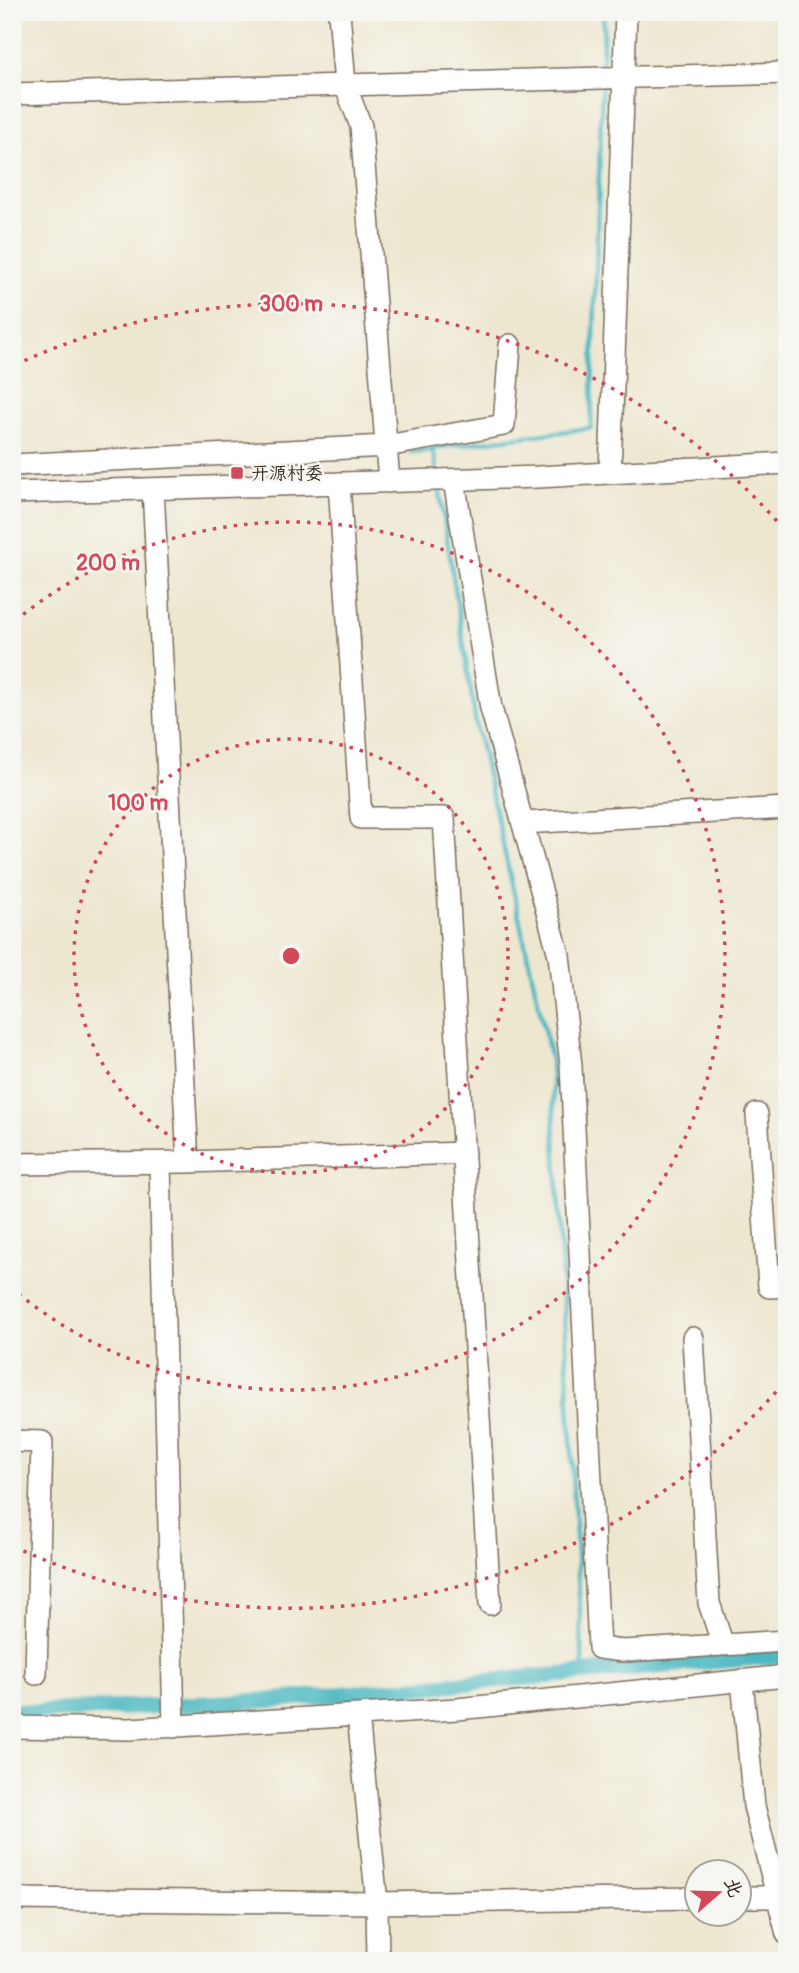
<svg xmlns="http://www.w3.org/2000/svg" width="799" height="1973" viewBox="0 0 799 1973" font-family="Pangolin,'LXGW WenKai TC',sans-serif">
  <rect width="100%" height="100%" fill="#f6f6f2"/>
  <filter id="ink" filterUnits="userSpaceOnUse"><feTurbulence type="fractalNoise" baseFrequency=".0143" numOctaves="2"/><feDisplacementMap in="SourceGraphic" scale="14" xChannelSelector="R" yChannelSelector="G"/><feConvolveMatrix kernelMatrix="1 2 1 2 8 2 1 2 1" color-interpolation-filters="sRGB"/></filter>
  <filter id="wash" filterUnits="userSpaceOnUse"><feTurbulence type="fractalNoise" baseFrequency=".00686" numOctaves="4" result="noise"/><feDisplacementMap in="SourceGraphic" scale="28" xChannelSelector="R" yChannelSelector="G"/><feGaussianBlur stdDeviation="1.57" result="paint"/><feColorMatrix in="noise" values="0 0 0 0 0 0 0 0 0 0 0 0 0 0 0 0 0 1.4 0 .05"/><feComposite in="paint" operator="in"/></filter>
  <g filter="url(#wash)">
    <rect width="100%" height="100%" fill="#eee7d0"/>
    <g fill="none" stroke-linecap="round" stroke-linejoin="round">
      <path stroke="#48b7c1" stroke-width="4.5" d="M602 71 604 12
        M411 452 433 450
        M436 467 433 448 591 428 602 83
        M15 476 102 471
        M440 493 476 724 551 1060 583 1671"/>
      <path stroke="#48b7c1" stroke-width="16" d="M12 1711 39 1712 273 1700 787 1655"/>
    </g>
  </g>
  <g filter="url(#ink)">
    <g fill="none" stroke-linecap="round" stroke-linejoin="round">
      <g stroke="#7a6c5c" stroke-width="24">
        <path id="minor" d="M339 12 345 85 361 126 389 482
          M12 94 787 73
          M12 465 386 446 504 425 510 345
          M610 473 626 12
          M454 480 491 708 559 955 571 1066 599 1648 623 1651 787 1641
          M339 483 361 818H444L490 1604
          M153 489 188 1162
          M12 493 538 477 787 463
          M523 823 787 808
          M757 1114 769 1287 787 1286
          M160 1163 174 1727
          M12 1164 188 1162 464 1153
          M693 1338 709 1603 723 1645
          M12 1441 42 1442 36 1674
          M742 1680 754 1806 787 1934
          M358 1715 377 1903 378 1961
          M12 1727 129 1729 457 1709 787 1676
          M740 1897H777
          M12 1899 377 1903 698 1898"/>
      </g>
      <use href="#minor" stroke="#fff" stroke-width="21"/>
    </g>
  </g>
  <g fill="none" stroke="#d1495b" stroke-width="3.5" stroke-dasharray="3.5 7">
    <circle cx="291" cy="956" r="217"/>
    <path d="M15 621A434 434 0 1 1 15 1291"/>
    <path d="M783 1384A652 652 0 0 1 15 1547M15 365A652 652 0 0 1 783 528"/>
  </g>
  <rect fill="#d1495b" stroke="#f6f6f2" stroke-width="2.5" x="230" y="466" width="14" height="14" rx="3.5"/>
  <g text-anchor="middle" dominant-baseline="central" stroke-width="5" stroke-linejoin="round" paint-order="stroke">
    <g font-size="18" fill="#3b2a1e" stroke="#f6f6f2" text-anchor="start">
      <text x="251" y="473">开源村委</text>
    </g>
  </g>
  <circle cx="291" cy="956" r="10" fill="#d1495b" stroke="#f6f6f2" stroke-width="3.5"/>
  <g font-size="21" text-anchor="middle" font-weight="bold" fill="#d1495b" stroke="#f6f6f2" stroke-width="5" stroke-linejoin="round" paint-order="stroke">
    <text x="291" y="311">300 m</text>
    <text x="108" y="570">200 m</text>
    <text x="138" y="810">100 m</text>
  </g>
  <rect width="799" height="1973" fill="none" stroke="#f6f6f2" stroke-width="42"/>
  <g transform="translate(718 1893) rotate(70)"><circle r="33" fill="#f6f6f2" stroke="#aba49d" stroke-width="2"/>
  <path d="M0-5L12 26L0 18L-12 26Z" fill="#d1495b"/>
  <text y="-10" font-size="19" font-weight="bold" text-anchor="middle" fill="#3b2a1e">北</text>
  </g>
</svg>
